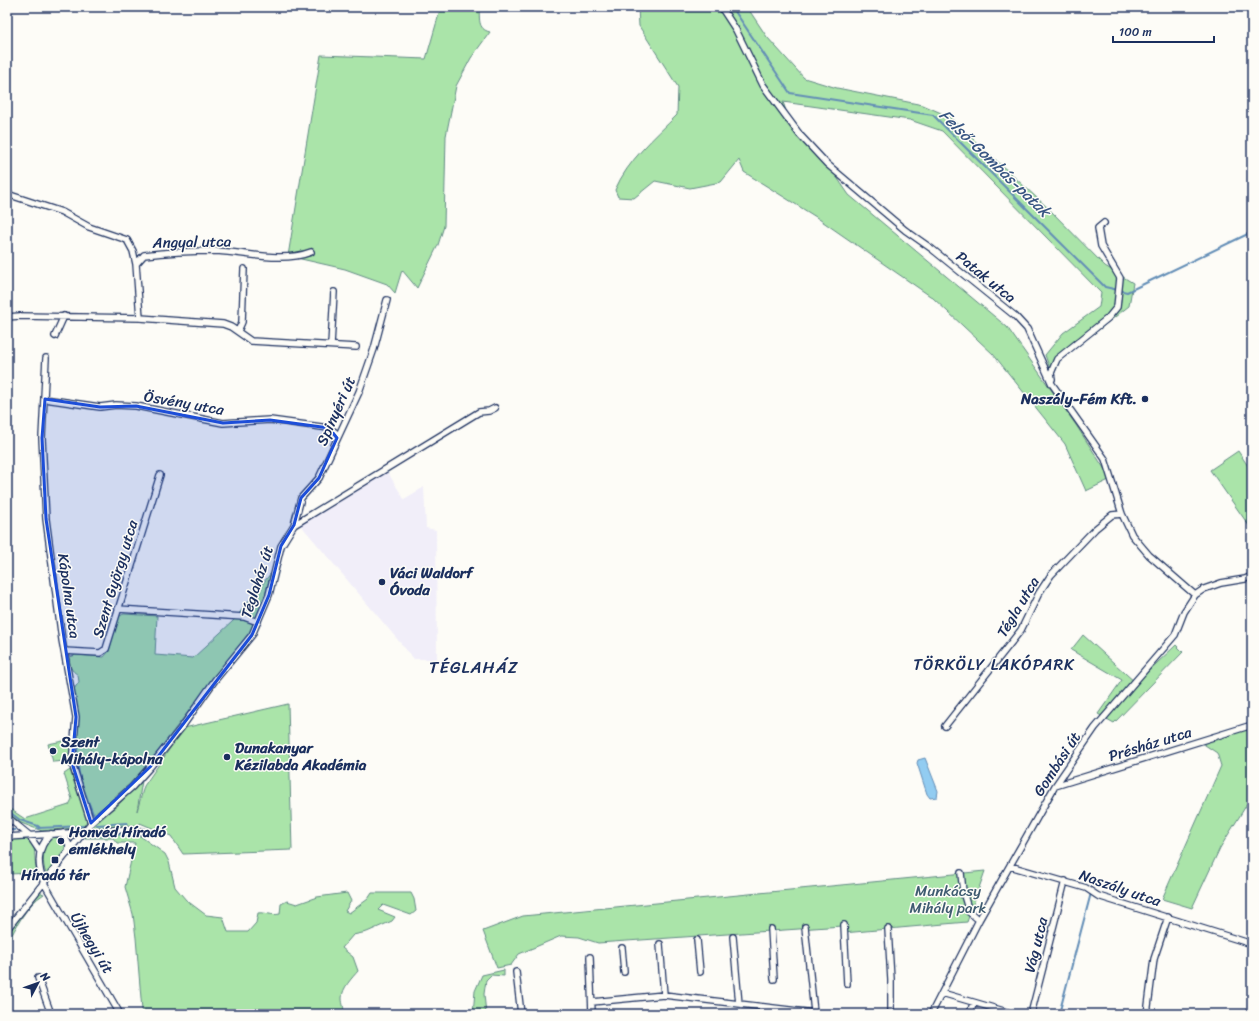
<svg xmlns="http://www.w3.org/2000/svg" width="1259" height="1021" viewBox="0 0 1259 1021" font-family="Sriracha,sans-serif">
  <rect width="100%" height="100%" fill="#fdfcf7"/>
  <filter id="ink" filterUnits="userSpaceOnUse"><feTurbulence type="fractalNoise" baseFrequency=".025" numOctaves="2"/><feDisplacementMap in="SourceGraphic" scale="8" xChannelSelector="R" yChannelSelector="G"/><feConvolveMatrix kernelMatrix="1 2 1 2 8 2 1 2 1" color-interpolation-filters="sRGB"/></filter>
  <g filter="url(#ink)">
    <path fill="#f1eef9" d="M387 471 404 499 424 487 426 528 436 530 437 659H414L299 523Z"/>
    <path fill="#aae4a9" stroke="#628a84" d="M441 7H479C480 18 477 29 490 32L471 58 456 86 446 136 444 226 438 245 417 288 402 270 395 293 387 284 345 269 288 256 321 55 426 59Z
      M638 7H747L767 37 804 78 837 88 923 105 948 116 1050 210 1105 266 1133 283 1129 306 1060 360 1053 377 1045 355 1063 333 1099 307 1101 293 942 131 910 120 783 102 793 131 836 176 849 195 1007 327 1076 425 1111 479 1086 491 1065 444 993 354 933 298 816 217 744 172 739 160 721 182 690 188 655 181 634 198 618 197 615 190C628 160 654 138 677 115L678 87 639 26Z
      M1238 451 1252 472V530L1210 470Z
      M271 573 258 621 148 764 129 786 97 812 93 814 91 812 76 765 75 755 79 720 74 689 79 682 78 675C71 670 68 666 70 657L76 655 104 657 109 651 119 616 124 614 157 616 155 655 193 658 233 621Z
      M1083 635 1136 683 1176 645 1183 652 1114 723 1098 714 1122 680 1071 650Z
      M288 704 292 850 183 854 171 836 140 823 139 825 90 829 100 818 117 806 142 781 137 811 144 786 184 728Z
      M1252 728V796L1220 848 1192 908 1162 899 1221 766 1217 753 1202 743Z
      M68 740 70 742V756L67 761 53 762 48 744Z
      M70 770 86 816 87 821 84 827 42 831 21 823 7 812V807L25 819 69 805 72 799 64 774Z
      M128 832 136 833 165 854 169 862 175 887 186 900 206 915 223 917 228 932H248L256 923 258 913C266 912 271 916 280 914L281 904 287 901 297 904 317 897 347 893 351 901 345 911 349 913 368 899 372 893H411L414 899 416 911 411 915 383 905 378 910 395 917 392 921 367 932 353 935 342 948 353 957 358 971C352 978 342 988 342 998 342 1005 345 1007 343 1014H152L142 1010 136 938 133 914 125 887 135 843H117L113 838H85L86 834Z
      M58 835C67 836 66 842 67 849L49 872 46 873C42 866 43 848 47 841 50 838 54 837 58 835Z
      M7 838C43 838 31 846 37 873L7 874Z
      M985 871 967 922 843 933 842 926 598 943 579 937 561 936 519 954 511 965 497 968 483 931 523 916Z
      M39 892 44 894C26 905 17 926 7 944V934Z
      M504 970V976L491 975 486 980 484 994 486 1014H473L475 991 482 975Z"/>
    <path fill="#92ccf1" stroke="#628db6" d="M925 758 938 791 937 797 930 798 927 794 917 763 918 760Z"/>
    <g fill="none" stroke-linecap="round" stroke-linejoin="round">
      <path stroke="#628db6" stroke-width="2" d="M732 7 790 93 933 115 1105 287 1127 292 1252 232
        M78 738C74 770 82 785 93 814
        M7 810 20 820 38 826 40 828
        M97 825 127 823
        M38 828 83 826
        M7 830H15
        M90 836 132 834
        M1059 1014 1091 893"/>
      <g stroke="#1b2f5e" stroke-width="8">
        <path id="street" d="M721 7 736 30 763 85 800 135 827 164 905 230 932 249 1015 316 1027 329 1052 384 1105 459 1122 514 1132 535 1149 555 1195 595
          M7 194 62 212 89 227 127 240 133 251 136 264 144 255C168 252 193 251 217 251 248 253 282 263 311 252
          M7 317 20 316 140 318 136 264
          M140 318 223 324 231 327 251 341 356 347
          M238 331 242 322 244 269
          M55 336 64 316
          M331 345 334 292
          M1052 379 1051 373 1057 359 1108 318 1117 307 1120 278 1101 246 1098 228 1104 223
          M45 399 100 407 116 405 136 406 223 423 270 420 329 428 335 432 337 438
          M294 525 301 498 319 478 359 392 374 349 387 300
          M118 609 244 617 258 622
          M64 651 100 653 106 649 160 475
          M945 726 1021 630 1039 593 1051 575 1095 529 1112 515 1122 514
          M1055 786 1252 725
          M7 817 29 835 39 850
          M91 823 132 787 150 767 182 727 215 680 252 635 269 595 281 546 294 525 479 412 489 411 495 408
          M63 833 69 845 68 853
          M51 834C36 848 37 865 44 883L120 1014
          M7 837 131 829 143 832
          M1010 866 1086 888 1098 896 1252 944
          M961 873 963 892 969 912 979 920
          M844 925 847 984
          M805 927 814 1012
          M7 929 91 823 72 763 76 717 62 640 46 519 42 438 46 358
          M771 929 774 979
          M888 929 891 980V1014
          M733 937 739 1004
          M697 940 700 972
          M660 944 664 995
          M622 948 624 972
          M590 957 592 1014
          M516 972 521 1014
          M38 978 51 1014
          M942 993 1014 1014
          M592 1002 664 995 823 1014
          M931 1014 979 920 1055 786 1095 728 1175 635 1184 612 1195 595 1204 589 1221 583 1245 579 1252 576
          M970 1014 973 1003
          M1031 1014 1065 881
          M1147 1014 1154 959 1168 917"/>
      </g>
      <use href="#street" stroke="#fdfcf7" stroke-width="5.5"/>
    </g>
  </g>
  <path fill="#1d4ed8" fill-opacity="0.2" stroke="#1d4ed8" stroke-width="3" stroke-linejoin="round" d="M45 399 100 407 136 406 223 423 270 420 329 428 337 438 319 478 301 498 294 525 281 546 269 595 252 635 150 767 91 823 72 763 76 717 46 519 42 438Z"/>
  <g fill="#1b2f5e" stroke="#fdfcf7" stroke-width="1.5">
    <circle cx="1145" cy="399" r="4"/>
    <circle cx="382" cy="582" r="4"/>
    <circle cx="53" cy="751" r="4"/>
    <circle cx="227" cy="757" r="4"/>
    <circle cx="61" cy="841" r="4"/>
    <rect x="51" y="856" width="8" height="8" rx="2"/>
  </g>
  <g text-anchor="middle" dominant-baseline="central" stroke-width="3" stroke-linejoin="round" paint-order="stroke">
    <g font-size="15" fill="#1b2f5e" stroke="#fdfcf7">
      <text transform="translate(192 242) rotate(-1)">Angyal utca</text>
      <text transform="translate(986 277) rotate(39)">Patak utca</text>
      <text transform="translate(184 403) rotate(10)">Ösvény utca</text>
      <text transform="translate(336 411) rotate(-66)">Spinyéri út</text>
      <text transform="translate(115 579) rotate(-73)">Szent György utca</text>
      <text transform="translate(257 582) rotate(-72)">Téglaház út</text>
      <text transform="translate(69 596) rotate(82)">Kápolna utca</text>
      <text transform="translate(1018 607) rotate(-59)">Tégla utca</text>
      <text transform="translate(1150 744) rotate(-17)">Présház utca</text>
      <text transform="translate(1057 764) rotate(-57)">Gombási út</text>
      <text transform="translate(1120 888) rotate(19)">Naszály utca</text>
      <text transform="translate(92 943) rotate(59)">Újhegyi út</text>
      <text transform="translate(1036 945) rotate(-76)">Vág utca</text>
    </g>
    <g font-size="15" font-weight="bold" fill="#1b2f5e" stroke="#fdfcf7" text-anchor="start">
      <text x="1137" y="399" text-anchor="end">Naszály-Fém Kft.</text>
      <text x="390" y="573">Váci Waldorf<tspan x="390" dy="17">Óvoda</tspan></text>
      <text x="61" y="742">Szent<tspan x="61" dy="17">Mihály-kápolna</tspan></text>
      <text x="235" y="748">Dunakanyar<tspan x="235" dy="17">Kézilabda Akadémia</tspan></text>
      <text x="69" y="832">Honvéd Híradó<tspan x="69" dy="17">emlékhely</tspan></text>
      <text x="55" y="875" text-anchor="middle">Híradó tér</text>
    </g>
    <g font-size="15" fill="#3f5c71" stroke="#fdfcf7">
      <text x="948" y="891">Munkácsy<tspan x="948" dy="17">Mihály park</tspan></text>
    </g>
    <g font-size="16" font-style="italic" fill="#395683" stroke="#fdfcf7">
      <text transform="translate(995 163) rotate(44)">Felső-Gombás-patak</text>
    </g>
    <g font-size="16" letter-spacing="1" fill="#1b2f5e" stroke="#fdfcf7">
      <text x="994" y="664">TÖRKÖLY LAKÓPARK</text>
    </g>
    <g font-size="17" letter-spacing="1" fill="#1b2f5e" stroke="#fdfcf7">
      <text x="474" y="667">TÉGLAHÁZ</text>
    </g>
  </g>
  <rect width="1259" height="1021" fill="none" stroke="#fdfcf7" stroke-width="24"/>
  <rect x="12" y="12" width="1235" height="997" fill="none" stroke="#1b2f5e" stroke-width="1.5" filter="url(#ink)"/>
  <g transform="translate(38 983) rotate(49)" stroke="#fdfcf7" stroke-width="3" paint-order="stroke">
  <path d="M0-3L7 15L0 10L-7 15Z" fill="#1b2f5e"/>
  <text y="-6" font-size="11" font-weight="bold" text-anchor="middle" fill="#1b2f5e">N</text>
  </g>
  <path d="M1113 36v6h101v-6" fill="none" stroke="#1b2f5e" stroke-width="2"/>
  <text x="1119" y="36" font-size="12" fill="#1b2f5e" stroke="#fdfcf7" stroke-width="3" paint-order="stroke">100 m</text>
</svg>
